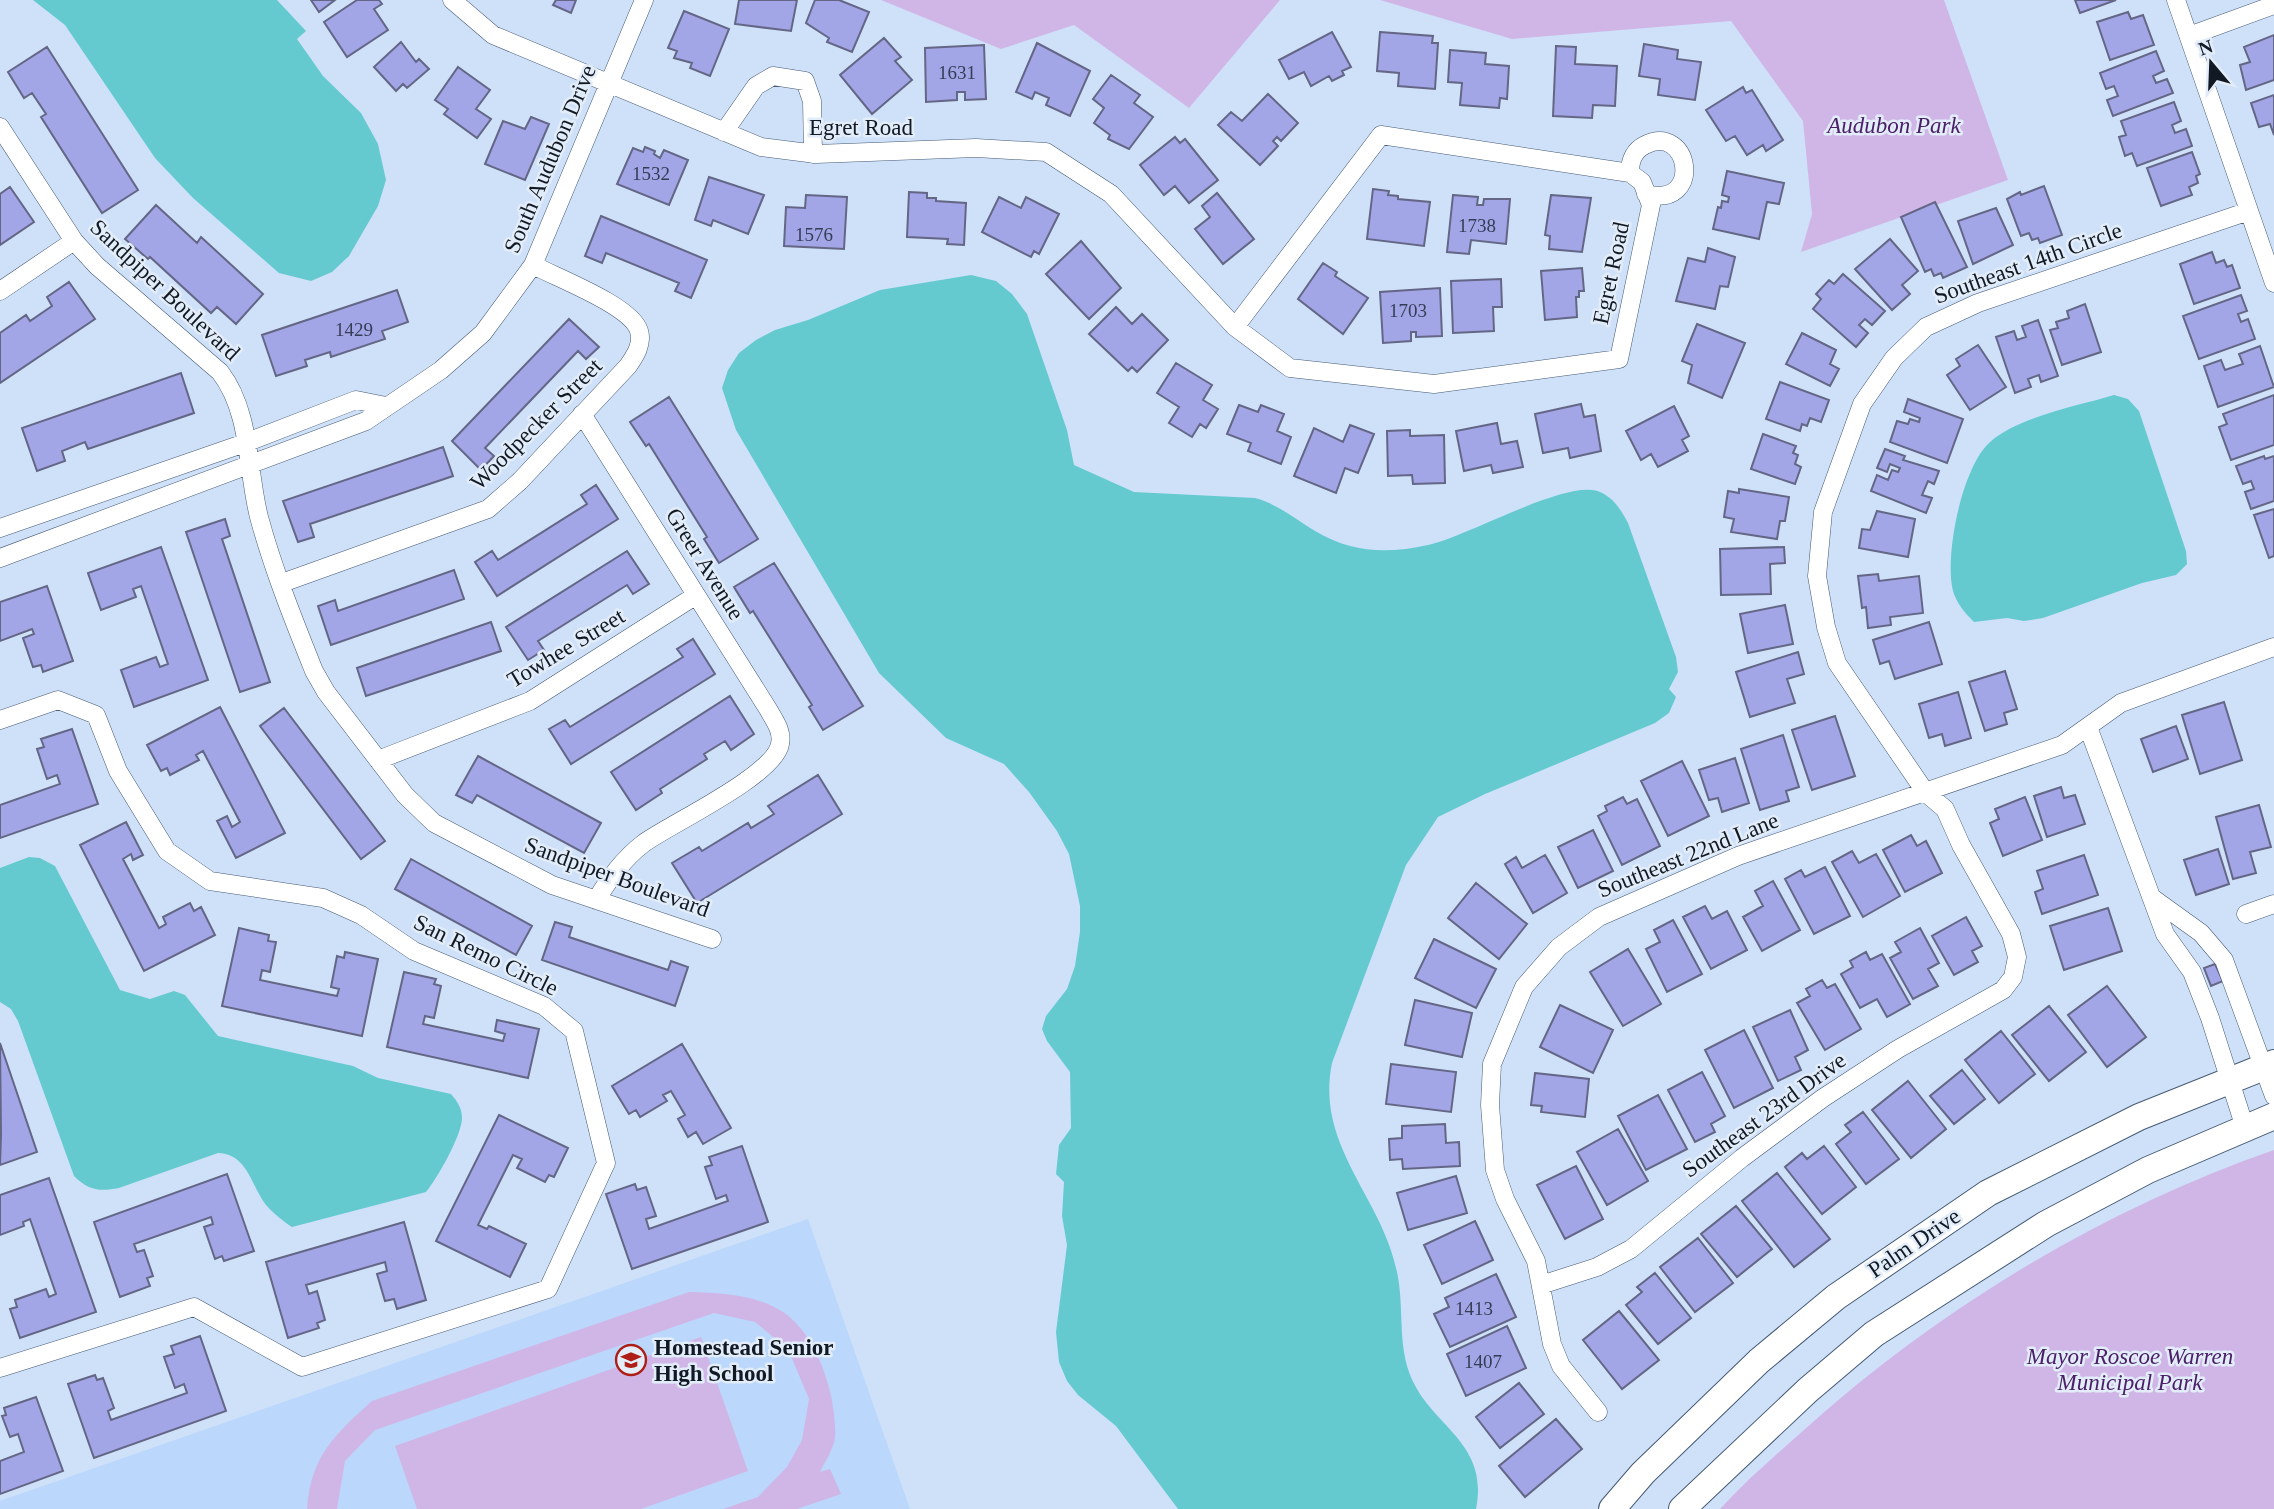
<svg xmlns="http://www.w3.org/2000/svg" width="2274" height="1509" viewBox="0 0 2274 1509" font-family="'Times New Roman',serif">
  <rect width="100%" height="100%" fill="#cee1f9"/>
  <path fill="#bbd7fb" d="M808 1219 910 1509H0V1501Z"/>
  <path fill="#d0b6e7" d="M881 0H1280L1189 108 1074 25 1001 49Z
    M1380 0H1944L2008 180 1801 252 1812 214 1803 121 1731 21 1512 39Z
    M2274 1150V1509H1720C1746 1480 1776 1455 1805 1429 1941 1307 2102 1210 2274 1150Z
    M689 1292C720 1293 755 1294 783 1312 818 1335 837 1397 835 1437 834 1448 825 1462 820 1472L830 1469 841 1494 797 1509H723L758 1497 787 1467 802 1440 809 1399 788 1349 755 1322 714 1313 375 1430 345 1461 337 1509H307C311 1456 334 1435 372 1401Z
    M701 1337 748 1471 641 1509H417L395 1446Z"/>
  <path fill="#65cad0" d="M33 0H277L306 31 297 39 323 76 361 113 378 144 386 180 378 206 349 256 332 272 311 281 279 273 193 198 155 158 65 25Z
    M971 275 996 281 1012 294 1027 314 1067 430 1074 465 1134 492 1255 498C1278 504 1295 519 1315 531 1352 553 1387 554 1428 545 1467 537 1568 478 1600 492 1614 498 1621 510 1628 523L1676 657 1678 672 1669 689 1676 697 1669 713 1655 723 1485 794 1438 817 1406 865 1332 1063C1315 1146 1382 1197 1397 1272 1404 1304 1398 1341 1409 1372 1428 1426 1490 1440 1476 1509H1178L1116 1426 1078 1395 1067 1381 1059 1362 1056 1332 1067 1245 1062 1216 1064 1182 1056 1174 1059 1145 1071 1128 1070 1072 1047 1041 1042 1029 1046 1016 1067 989 1075 966 1080 932V906L1069 854 1057 831 1029 792 1004 764 946 738 879 673 736 430 722 388 728 370 739 353 756 340 775 330 808 320 880 290Z
    M2114 395 2128 399 2139 411 2186 551 2187 564 2176 575 2142 583 2043 618 2024 621 2007 618 1974 622C1965 613 1957 604 1953 591 1944 556 1962 468 1989 443 2016 417 2078 406 2114 395Z
    M29 857 40 858 55 866 120 990 150 999 174 991 185 995 218 1036 353 1066 378 1078 451 1094C457 1101 462 1108 462 1118 462 1135 437 1179 426 1192L292 1227C283 1221 273 1213 266 1205 251 1186 248 1154 218 1153L119 1188C99 1192 88 1190 74 1176L18 1021 11 1009 0 1002V868Z"/>
  <path fill="#a2a6e7" stroke="#646685" stroke-width="2" d="M311 0H335L319 12Z
    M357 0H379L382 4 374 9 388 30 347 57 324 22Z
    M556 0H576L571 13 553 5Z
    M739 0H797L791 31 735 24Z
    M815 0H839L869 12 852 52 827 42 829 38 806 23Z
    M2075 0H2116L2080 13Z
    M684 11 729 29 710 76 690 68 692 63 674 58 677 51 668 48Z
    M2128 12 2131 19 2143 15 2154 45 2110 60 2097 22Z
    M1332 32 1351 67 1342 71 1344 75 1332 81 1329 76 1311 86 1304 72 1289 79 1279 60Z
    M1380 32 1433 36 1432 43H1438L1435 89 1398 86 1399 73 1377 71Z
    M2274 35V80L2246 90 2240 65 2250 62 2244 47Z
    M884 38 901 57 895 61 912 80 872 114 840 75Z
    M401 42 416 62 419 59 429 69 407 88 403 84 396 91 374 67Z
    M1037 43 1090 71 1070 116 1046 105 1049 98 1035 92 1032 99 1016 92Z
    M1644 44 1678 50 1677 59 1701 62 1695 100 1658 95 1660 79 1639 76Z
    M984 45 986 99 965 100V92H957V100L926 102 925 48Z
    M1556 46 1576 47 1575 64 1617 66 1615 106 1593 105 1592 118 1553 116Z
    M47 47 138 190 102 213 41 117 46 114 32 93 24 98 8 72Z
    M1450 50 1486 53 1485 64 1509 66 1507 99 1500 98 1499 108 1460 105 1462 83 1448 82Z
    M2156 51 2164 71 2153 76 2156 83 2167 79 2173 93 2113 116 2107 100 2118 96 2114 86 2106 89 2100 73Z
    M458 67 490 90 476 109 491 119 477 138 444 114 448 109 435 100Z
    M1111 75 1140 95 1134 103 1153 117 1129 149 1108 139 1110 135 1094 123 1104 108 1093 99Z
    M1743 87 1746 93 1752 90 1783 140 1766 151 1763 145 1747 155 1735 136 1726 141 1706 110Z
    M1268 94 1298 123 1281 141 1277 137 1273 141 1278 146 1260 165 1218 125 1231 112 1242 121Z
    M2274 95V135L2270 124 2259 127 2251 103Z
    M2174 102 2181 121 2172 125 2175 133 2186 129 2192 146 2137 166 2132 153 2125 156 2119 137 2126 135 2121 121Z
    M531 117 549 124 525 180 485 164 503 121 525 129Z
    M1175 137 1180 143 1185 139 1218 180 1189 203 1175 186 1164 195 1140 165Z
    M645 147 655 151 654 154 660 158 664 150 688 160 669 205 617 184 633 148 643 152Z
    M2192 152 2200 174 2196 176 2198 183 2189 187 2192 195 2161 206 2147 168Z
    M1727 171 1784 183 1779 204 1767 202 1759 239 1713 229 1718 207 1721 208 1722 201 1728 202 1729 197 1722 195Z
    M709 177 764 195 748 234 713 220 711 226 695 220Z
    M2044 186 2062 235 2040 243 2038 238 2032 240 2029 233 2021 236 2007 199 2020 192 2021 195Z
    M10 187 34 222 0 245V194Z
    M1373 189 1389 191 1388 195 1398 196V199L1430 202 1424 246 1367 239Z
    M909 192 927 193V198H936V201L966 203 964 245 947 244 948 239 907 237Z
    M1217 193 1254 239 1223 264 1195 229 1210 217 1202 206Z
    M806 195 847 197 844 249 784 246 786 207 805 208Z
    M1453 195 1478 197 1477 205H1483L1484 199H1510L1506 244 1471 240 1469 254 1447 252Z
    M1551 195 1591 198 1582 252 1549 249 1550 236 1545 235Z
    M999 197 1021 208 1026 197 1059 214 1039 254 1034 251 1031 257 982 232Z
    M1935 202 1967 267 1943 278 1941 273 1934 276 1931 269 1925 272 1901 217Z
    M156 205 197 243 201 237 263 294 236 324 217 307 211 313 150 257 148 259 125 239Z
    M1996 208 2013 245 1973 264 1958 221Z
    M601 216 707 260 691 298 675 291 679 283 606 253 602 263 585 256Z
    M1890 239 1918 271 1902 285 1910 294 1892 310 1855 269Z
    M1081 241 1121 288 1089 319 1046 274Z
    M1708 248 1735 257 1728 287 1720 286 1715 309 1676 301 1688 258 1705 262Z
    M2212 252 2216 263 2224 260 2227 267 2232 265 2240 288 2194 304 2180 264Z
    M1323 263 1337 272 1335 276 1368 298 1343 334 1298 299Z
    M1582 268 1584 291H1579V297H1576L1577 317 1545 320 1541 271Z
    M1843 274 1885 311 1872 325 1865 319 1859 325 1868 333 1856 347 1813 309 1821 299 1816 294 1829 280 1834 284Z
    M1501 279 1502 307H1493L1494 331 1453 333 1451 281Z
    M69 282 95 319 0 383V333L26 315 30 321 52 306 47 297Z
    M1440 288 1442 336 1416 337V332H1411V341L1383 343 1380 292Z
    M397 290 408 322 382 331 385 339 331 357 330 352 305 360 307 366 276 376 262 335Z
    M2241 295 2247 311 2238 314 2241 322 2248 319 2255 339 2199 359 2183 316Z
    M2085 304 2101 352 2062 365 2050 330 2058 328 2056 322 2069 318 2067 311Z
    M1116 307 1132 324 1142 314 1168 340 1137 372 1132 367 1128 371 1089 334Z
    M569 319 599 347 586 359 578 351 485 448 494 456 481 470 452 441Z
    M2038 320 2058 376 2041 382 2039 375 2028 379 2031 387 2015 393 1996 337 2014 331 2017 340 2026 337 2022 326Z
    M1697 324 1745 343 1722 398 1688 383 1692 365 1682 361Z
    M1802 333 1836 350 1830 364 1839 369 1830 386 1786 364Z
    M1978 345 2006 387 1970 410 1947 375 1960 366 1956 359Z
    M2260 346 2274 387 2218 407 2204 366 2221 360 2225 370 2243 364 2239 354Z
    M1176 363 1212 385 1203 400 1218 409 1206 428 1200 424 1192 437 1169 423 1179 407 1157 393Z
    M181 373 194 413 88 449 85 442 62 451 65 461 37 471 22 428Z
    M1780 382 1829 400 1821 422 1810 418 1807 426 1802 424 1800 431 1766 419Z
    M2274 395V445L2231 460 2219 427 2227 424 2223 414Z
    M669 397 758 539 719 563 704 539 707 537 649 444 646 446 630 422Z
    M1908 399 1963 419 1947 463 1890 442 1897 421 1908 424 1910 419 1919 422 1920 418 1904 412Z
    M1581 404 1584 417 1595 415 1601 451 1570 458 1568 448 1543 453 1535 414Z
    M1239 405 1258 412 1261 405 1284 414 1277 431 1291 437 1281 464 1248 451 1251 443 1227 434Z
    M1674 406 1689 436 1682 440 1688 451 1658 467 1651 454 1641 460 1626 431Z
    M1497 423 1501 444 1517 441 1523 467 1493 473 1491 465 1464 471 1456 431Z
    M1350 425 1374 434 1358 473 1345 468 1336 493 1294 476 1314 428 1343 442Z
    M1410 430V436L1444 435 1445 483 1413 484 1412 475 1388 476 1387 431Z
    M1763 434 1796 446 1793 453 1798 455 1795 464 1801 467 1795 484 1751 469Z
    M443 447 453 476 310 524 314 537 298 542 283 501Z
    M1885 449 1905 456 1903 460 1939 471 1934 484 1928 481 1922 495 1932 498 1926 513 1871 491 1877 475 1888 480 1892 470 1898 472 1900 468 1890 464 1887 472 1877 468Z
    M2264 456 2265 459 2274 456V501L2251 509 2245 492 2254 489 2251 481 2243 484 2236 466Z
    M596 485 618 519 497 596 475 562 492 551 498 560 587 504 581 495Z
    M1739 489 1789 497 1785 521H1780L1777 539 1731 532 1734 519 1724 517 1728 491 1739 493Z
    M2274 509V556L2269 558 2254 515Z
    M1877 511 1915 519 1908 557 1859 548 1862 529 1870 530Z
    M225 519 230 536 222 539 270 682 240 692 186 532Z
    M161 547 208 680 134 707 121 670 156 657 160 667 168 664 141 586 133 589 136 597 101 610 88 573Z
    M1784 547 1785 563 1770 564 1771 594 1721 595 1720 549Z
    M627 551 649 584 633 594 627 585 538 641 544 650 528 660 506 627Z
    M774 563 863 706 823 730 809 707 812 705 753 611 750 613 734 587Z
    M454 570 464 599 331 645 318 606 335 600 338 611Z
    M1878 574 1879 581 1919 576 1923 613 1890 617 1891 625 1868 628 1866 607 1862 608 1858 576Z
    M47 586 73 661 43 672 41 665 33 667 23 638 34 634 32 629 0 641V602Z
    M1785 605 1793 644 1748 653 1740 614Z
    M491 622 501 651 366 696 357 668Z
    M1929 622 1942 664 1895 679 1889 661 1880 664 1873 640Z
    M693 639 715 674 571 764 549 729 565 720 570 727 683 657 677 649Z
    M1798 652 1804 674 1787 679 1795 703 1750 717 1736 672Z
    M2005 671 2017 709 2004 713 2007 724 1985 731 1969 682Z
    M1958 692 1971 738 1945 746 1942 734 1929 738 1919 704Z
    M730 696 754 734 731 750 725 741 704 754 707 759 660 789 662 793 636 810 611 772Z
    M2224 702 2242 760 2200 774 2182 715Z
    M220 707 285 833 236 858 217 821 227 816 232 827 240 822 203 751 196 755 199 760 170 775 167 768 161 771 147 745Z
    M284 708 385 841 361 859 260 726Z
    M1835 716 1855 776 1812 790 1792 730Z
    M2176 726 2188 759 2153 772 2141 739Z
    M72 729 98 804 0 838V805L60 784 57 775 47 779 37 749 44 747 41 739Z
    M1783 735 1799 787 1786 791 1789 801 1760 810 1741 749Z
    M478 756 601 823 584 853 477 795 472 803 456 795Z
    M1735 758 1749 803 1722 812 1718 798 1709 800 1699 770Z
    M1682 761 1709 816 1668 836 1641 781Z
    M818 775 842 814 697 903 672 863 699 847 702 851 748 823 751 828 774 814 768 806Z
    M2061 787 2064 798 2075 795 2085 824 2047 837 2034 796Z
    M1623 797 1627 804 1637 799 1660 846 1622 865 1598 816 1607 811 1605 806Z
    M2025 797 2042 840 2003 856 1990 823 1999 819 1995 809Z
    M2259 805 2271 847 2250 852 2256 873 2233 879 2216 817Z
    M126 822 143 855 133 860 131 854 123 859 159 928 166 924 163 917 190 903 194 911 201 907 215 935 144 971 80 845Z
    M1593 830 1613 871 1578 888 1558 847Z
    M1911 835 1917 846 1926 841 1942 873 1905 892 1883 850Z
    M2218 849 2229 884 2196 895 2184 860Z
    M1852 851 1859 863 1876 854 1900 896 1863 917 1832 862Z
    M1545 855 1567 893 1533 913 1505 864 1516 857 1522 868Z
    M2084 855 2098 895 2042 914 2035 892 2043 889 2037 871Z
    M411 859 532 926 516 955 395 889Z
    M1825 867 1850 916 1814 934 1785 879 1801 870 1805 877Z
    M1773 881 1800 930 1762 951 1743 917 1763 906 1755 891Z
    M1476 883 1527 924 1499 959 1448 918Z
    M1705 906 1712 919 1727 911 1747 950 1711 969 1683 917Z
    M2108 908 2122 951 2064 970 2050 926Z
    M1966 917 1982 946 1972 951 1978 962 1954 975 1932 936Z
    M1673 920 1702 974 1667 992 1646 949 1660 942 1654 930Z
    M555 922 572 927 569 937 668 970 671 961 688 967 675 1006 542 960Z
    M239 928 269 935 268 941 276 942 270 972 262 970 260 980 337 996 339 989 331 987 337 956 344 958 345 952 378 959 362 1036 222 1006Z
    M1920 928 1939 963 1928 969 1938 986 1913 999 1890 958 1901 952 1895 942Z
    M1434 939 1496 969 1476 1008 1415 978Z
    M1628 949 1661 1004 1623 1026 1590 972Z
    M1866 952 1870 960 1882 954 1910 1004 1887 1017 1877 999 1860 1008 1841 974 1853 967 1850 961Z
    M2215 964 2223 981 2211 986 2204 968Z
    M404 972 436 979 434 984 441 986 434 1018 425 1016 423 1024 503 1041 505 1034 495 1031 497 1020 539 1029 528 1078 387 1047Z
    M1822 980 1827 988 1835 984 1861 1029 1825 1050 1797 1003 1810 996 1806 989Z
    M2107 986 2146 1037 2107 1067 2068 1015Z
    M1415 1000 1472 1013 1462 1057 1405 1045Z
    M1560 1005 1613 1030 1593 1073 1540 1047Z
    M2049 1006 2086 1052 2049 1081 2012 1035Z
    M1790 1010 1808 1050 1795 1057 1801 1070 1778 1081 1753 1027Z
    M1744 1030 1773 1088 1734 1108 1705 1050Z
    M2001 1031 2035 1074 1999 1103 1965 1060Z
    M0 1043 37 1152 0 1165 1 1135Z
    M682 1044 731 1128 703 1144 696 1132 688 1137 678 1119 685 1115 671 1091 663 1095 667 1101 640 1117 636 1110 629 1114 612 1086Z
    M1391 1064 1456 1072 1451 1112 1386 1104Z
    M1962 1070 1985 1099 1954 1124 1930 1096Z
    M1702 1072 1725 1116 1711 1124 1715 1132 1695 1142 1668 1090Z
    M1535 1073 1589 1079 1585 1117 1541 1112 1542 1106 1531 1105Z
    M1908 1081 1946 1129 1911 1158 1872 1110Z
    M1658 1095 1687 1149 1646 1170 1618 1116Z
    M1863 1112 1899 1159 1866 1184 1836 1144 1851 1132 1845 1125Z
    M499 1115 568 1148 554 1177 549 1175 545 1182 517 1168 522 1159 513 1155 478 1225 487 1229 489 1226 526 1244 510 1277 436 1241Z
    M1445 1124 1446 1143 1459 1142 1460 1166 1403 1169 1402 1159 1390 1160 1389 1139 1402 1138V1126Z
    M1618 1129 1648 1181 1607 1205 1577 1152Z
    M742 1146 768 1222 632 1269 606 1194 635 1184 637 1190 646 1187 656 1216 646 1219 649 1229 728 1201 726 1195 716 1199 705 1167 712 1165 709 1157Z
    M1824 1146 1856 1187 1822 1214 1785 1167 1802 1153 1807 1159Z
    M1576 1166 1603 1219 1565 1239 1537 1185Z
    M1777 1173 1830 1239 1794 1267 1742 1201Z
    M227 1174 254 1251 224 1261 222 1256 215 1259 204 1227 213 1224 211 1217 134 1244 137 1252 144 1250 153 1276 147 1278 150 1286 120 1297 94 1222Z
    M1456 1176 1467 1213 1408 1230 1397 1193Z
    M49 1178 96 1312 20 1338 10 1309 17 1307 15 1300 46 1289 49 1297 56 1294 30 1219 23 1222 24 1226 0 1235V1195Z
    M1736 1206 1772 1249 1737 1277 1701 1234Z
    M1475 1221 1493 1260 1442 1284 1424 1245Z
    M404 1222 426 1300 397 1309 394 1299 385 1301 377 1274 387 1271 385 1262 306 1285 309 1294 317 1291 325 1320 317 1323 319 1328 288 1338 266 1262Z
    M1698 1238 1733 1283 1695 1312 1660 1267Z
    M1655 1273 1691 1318 1658 1344 1626 1305 1642 1292 1637 1287Z
    M1496 1274 1516 1317 1450 1347 1434 1314 1449 1307 1445 1298Z
    M1619 1311 1659 1360 1622 1389 1583 1340Z
    M1507 1326 1526 1368 1466 1396 1447 1354Z
    M200 1336 226 1411 94 1458 68 1384 95 1375 97 1380 103 1378 114 1408 108 1411 111 1420 187 1393 184 1384 175 1388 164 1357 174 1354 171 1346Z
    M1519 1383 1544 1414 1500 1448 1476 1417Z
    M36 1397 63 1471 0 1494V1461L24 1452 18 1434 10 1437 2 1416 6 1415 4 1408Z
    M1556 1419 1582 1449 1525 1497 1499 1466Z"/>
  <g fill="none" stroke-linecap="round" stroke-linejoin="round">
    <g stroke="#465a74" stroke-width="19">
      <path id="minor" d="M452 0 493 35 761 147 816 154 976 148 1046 152 1111 194 1235 327
        M2176 0 2274 283
        M2189 36 2274 5
        M0 127 74 241 97 266 220 372C251 412 247 470 259 517 273 569 294 621 314 671L326 692 405 795 434 823 552 885 712 939
        M724 132 756 86 773 76 805 81 812 101 813 154
        M1381 135 1630 173 1642 182 1651 205 1619 359 1434 384 1290 368 1235 327Z
        M1630 173C1630 161 1633 151 1645 145 1690 122 1704 209 1646 194
        M0 291 74 241
        M582 414 768 709C774 720 783 731 780 744 775 775 672 823 644 843 623 859 610 878 596 900
        M0 528 245 443 356 400 386 406
        M0 558 366 421 441 370 483 333 533 265 644 0
        M282 583 488 509 520 481 628 366C635 356 643 344 639 331 632 306 557 278 533 265
        M0 720 58 700 96 715 118 771 167 851 210 881 323 898 361 915 414 951 544 1006 574 1031 606 1163 548 1289 302 1367 194 1307 0 1368
        M2088 727 2165 934 2192 972 2210 1018 2245 1128
        M378 760 530 701 695 596
        M2151 897 2201 933 2224 960 2274 1096
        M2246 914 2274 904
        M1541 1285 1597 1267 1631 1249 1742 1158 1823 1098 1898 1049 2003 990 2013 977 2017 957 2011 934 1961 845 1945 809 1926 793 1837 663 1826 627 1817 576 1823 512 1862 404 1894 358 1926 327 1978 303 2249 211
        M1598 1412 1561 1366 1552 1344 1536 1261 1505 1199 1495 1170 1490 1105 1492 1064 1524 987 1559 947 1599 917 1738 856 2062 745 2121 703 2274 647"/>
    </g>
    <g stroke="#465a74" stroke-width="28">
      <path id="secondary" d="M1612 1509 1643 1473 1759 1361 1836 1297 1988 1193 2139 1117 2274 1063
        M1682 1509 1808 1390 1874 1334 2046 1224 2148 1170 2274 1116"/>
    </g>
    <use href="#minor" stroke="#fff" stroke-width="18"/>
    <use href="#secondary" stroke="#fff" stroke-width="26"/>
  </g>
  <defs>
    <g id="school-ring" transform="scale(1.575)"><circle r="9.5" fill="#e3edf9" stroke="#ae1e16" stroke-width="1.5"/><path d="M0-5L7-2L0 1L-7-2ZM-4 1L0 2.5L4 1V4Q0 6-4 4Z" fill="#ae1e16"/></g>
  </defs>
  <g fill-rule="evenodd">
    <use href="#school-ring" x="631" y="1360"/>
  </g>
  <g text-anchor="middle" dominant-baseline="central" stroke-width="5" stroke-linejoin="round" paint-order="stroke">
    <g font-size="19" fill="#353d55">
      <text x="957" y="72">1631</text>
      <text x="651" y="173">1532</text>
      <text x="1477" y="225">1738</text>
      <text x="814" y="234">1576</text>
      <text x="1408" y="310">1703</text>
      <text x="354" y="329">1429</text>
      <text x="1474" y="1308">1413</text>
      <text x="1483" y="1361">1407</text>
    </g>
    <g font-size="23" font-style="italic" fill="#4b2069" stroke="#e3edf9">
      <text x="1894" y="125">Audubon Park</text>
      <text x="2130" y="1356">Mayor Roscoe Warren<tspan x="2130" dy="26">Municipal Park</tspan></text>
    </g>
    <g font-size="23" fill="#111a24" stroke="#e3edf9">
      <text x="861" y="127">Egret Road</text>
      <text transform="translate(550 159) rotate(-67)">South Audubon Drive</text>
      <text transform="translate(2028 263) rotate(-20)">Southeast 14th Circle</text>
      <text transform="translate(1611 273) rotate(-78)">Egret Road</text>
      <text transform="translate(165 290) rotate(43)">Sandpiper Boulevard</text>
      <text transform="translate(536 424) rotate(-45)">Woodpecker Street</text>
      <text transform="translate(705 564) rotate(58)">Greer Avenue</text>
      <text transform="translate(566 648) rotate(-31)">Towhee Street</text>
      <text transform="translate(1688 855) rotate(-22)">Southeast 22nd Lane</text>
      <text transform="translate(617 877) rotate(20)">Sandpiper Boulevard</text>
      <text transform="translate(486 955) rotate(26)">San Remo Circle</text>
      <text transform="translate(1764 1115) rotate(-36)">Southeast 23rd Drive</text>
      <text transform="translate(1914 1243) rotate(-34)">Palm Drive</text>
    </g>
    <g font-size="23" font-weight="bold" fill="#111a24" stroke="#e3edf9" text-anchor="start">
      <text x="654" y="1347">Homestead Senior<tspan x="654" dy="26">High School</tspan></text>
    </g>
  </g>
  <g transform="translate(2211 63) rotate(341)" stroke="#e3edf9" stroke-width="5" paint-order="stroke">
  <path d="M0-5L12 26L0 18L-12 26Z" fill="#111a24"/>
  <text y="-10" font-size="19" font-weight="bold" text-anchor="middle" fill="#111a24">N</text>
  </g>
</svg>
